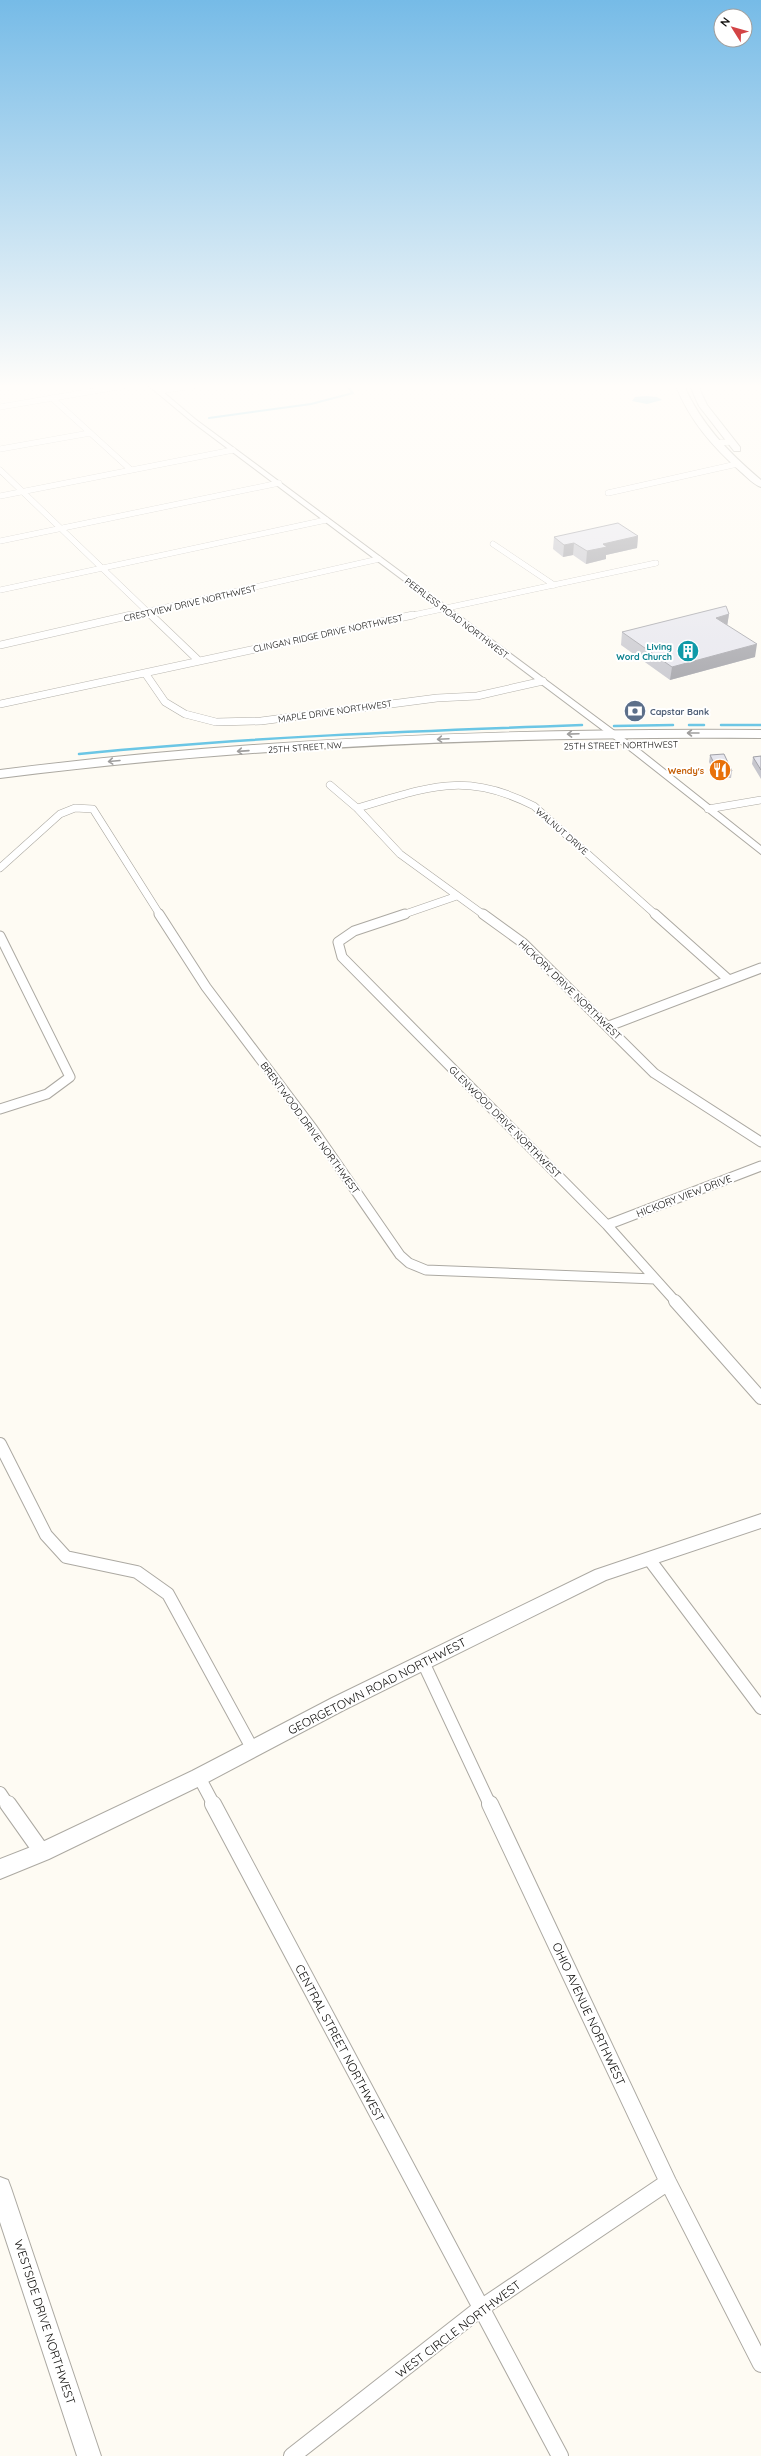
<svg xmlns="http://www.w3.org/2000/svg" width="761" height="2456" viewBox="0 0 761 2456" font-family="Quicksand,sans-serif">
  <rect width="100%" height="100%" fill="#fefbf3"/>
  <path fill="#6bc6e5" d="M646 396 657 397 662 400 647 404 632 401 635 397Z"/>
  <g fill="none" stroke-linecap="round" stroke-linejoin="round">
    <path stroke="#6bc6e5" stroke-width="2" d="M209 418 311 404 353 393 347 386"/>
    <path stroke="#6bc6e5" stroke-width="2.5" d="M689 725H704
      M721 725H761
      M614 726 673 725
      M79 754C246 737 414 731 582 725"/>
    <g stroke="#aca9a2" stroke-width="6">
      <path id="street-far4" d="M159 391 193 386
        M52 398 131 470
        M0 407 123 386
        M716 443 730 442
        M0 449 90 433
        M0 470 152 616
        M608 493 737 464
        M0 496 233 450
        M0 541 279 483
        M493 544 554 585
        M0 590 326 520
        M127 616 379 559
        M409 616 656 563"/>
    </g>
    <g stroke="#aca9a2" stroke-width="8">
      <path id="street-far3" d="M151 615 199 661
        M0 645 131 615
        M145 673 165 702 185 714 216 722 261 721 437 698 477 696 543 681
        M0 704 413 615
        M330 785 357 808 400 854 484 915
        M357 808C427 788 464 770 534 806L656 915
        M708 809 761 800
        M0 868 60 814 75 808 93 809 160 915
        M402 915 457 896"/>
    </g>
    <g stroke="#aca9a2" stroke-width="11">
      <path id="street-far2" d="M159 914 206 987 313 1129 400 1255 409 1263 426 1270 655 1279
        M405 914 354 931 338 942 342 957 607 1225 676 1302
        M483 914 523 943 654 1073 761 1142
        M655 914 729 980
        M0 936 70 1077 47 1094 0 1109
        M609 1026 761 968
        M607 1225 761 1166"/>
    </g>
    <g stroke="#aca9a2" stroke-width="14">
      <path id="street-far1" d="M675 1301 761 1398
        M0 1444 46 1535 66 1557 137 1572 168 1594 252 1748
        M649 1559 761 1708
        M423 1662 490 1805
        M199 1777 214 1805
        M0 1793 8 1805"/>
    </g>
    <g stroke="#aca9a2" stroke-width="18">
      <path id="street" d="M8 1804 42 1852
        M213 1804 560 2456
        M490 1804 668 2182 761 2364
        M292 2456 481 2308 668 2182"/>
    </g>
    <g stroke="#aca9a2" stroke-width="2">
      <path id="secondary" d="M149 386H156L195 419 639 749 761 846V854L633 753 191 421Z
        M761 1514V1528L606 1580 344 1710 206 1783 49 1859 0 1879V1859L36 1845 192 1771 332 1698 595 1570Z
        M0 2177 8 2180 11 2188 101 2456H77L0 2222Z"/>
    </g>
    <g stroke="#aca9a2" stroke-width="2">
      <path id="primary" d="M676 386H684C702 425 728 452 761 480V487C754 485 747 477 741 472 713 447 690 421 676 386Z
        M690 386H698L707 405 740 447V451H734L699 406Z"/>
    </g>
    <g stroke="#aca9a2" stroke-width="2">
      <path id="highway" d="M761 730V738C507 736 252 746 0 778V770C252 738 507 728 761 730Z"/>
    </g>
    <use href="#street-far4" stroke="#fff" stroke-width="5.5"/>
    <use href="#street-far3" stroke="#fff" stroke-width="7"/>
    <use href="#street-far2" stroke="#fff" stroke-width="9"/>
    <use href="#street-far1" stroke="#fff" stroke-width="12"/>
    <use href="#street" stroke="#fff" stroke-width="16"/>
    <use href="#secondary" fill="#fff" fill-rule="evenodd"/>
    <use href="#primary" fill="#fff" fill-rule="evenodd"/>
    <use href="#highway" fill="#fff" fill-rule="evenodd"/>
  </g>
  <path fill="#c6c6cd" d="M638 536 637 548 606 555V559L586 564 573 555 563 557 553 549 554 537Z
    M729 614 727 625 755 657 670 680 621 645 622 632Z
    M710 755 732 771 731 778H717L709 762Z
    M761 756V779L752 764 753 757Z"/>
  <path fill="#a1a1a7" d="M638 536 637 548 606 555V559L586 564 587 551 603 544Z
    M574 543 573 555 563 557 564 545Z
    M729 614 727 627 716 618Z
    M757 644 755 657 670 680 672 667Z"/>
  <path fill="#e6e6ee" stroke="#a1a1a7" d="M618 523 638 536 603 544 607 547 587 551 574 543 564 545 554 537Z
    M726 606 729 614 716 618 757 644 672 667 622 632Z
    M724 754 732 771H718L710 755Z
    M761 756V770L753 757Z"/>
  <defs><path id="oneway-shaft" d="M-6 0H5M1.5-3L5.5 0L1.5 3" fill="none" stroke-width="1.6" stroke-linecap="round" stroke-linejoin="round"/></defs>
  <g stroke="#9f9e9d">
    <use href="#oneway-shaft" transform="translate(693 733) rotate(-180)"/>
    <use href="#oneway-shaft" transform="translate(573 734) rotate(178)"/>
    <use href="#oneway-shaft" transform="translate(443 739) rotate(177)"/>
    <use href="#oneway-shaft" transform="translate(243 751) rotate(176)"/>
    <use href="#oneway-shaft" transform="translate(114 761) rotate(175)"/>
  </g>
  <linearGradient id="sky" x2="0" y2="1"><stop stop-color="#76bbe7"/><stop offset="0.53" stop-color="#fffdfa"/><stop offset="1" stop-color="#fffdfa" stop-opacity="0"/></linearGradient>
  <rect width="761" height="729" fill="url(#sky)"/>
  <defs>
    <g id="building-disc" transform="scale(1.15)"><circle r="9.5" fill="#0f9aa8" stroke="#fff"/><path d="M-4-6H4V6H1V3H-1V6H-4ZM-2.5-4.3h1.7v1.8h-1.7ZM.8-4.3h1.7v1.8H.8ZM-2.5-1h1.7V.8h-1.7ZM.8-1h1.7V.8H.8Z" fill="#fff"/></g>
    <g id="bank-disc" transform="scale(1.15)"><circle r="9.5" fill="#5c6f8a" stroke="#fff"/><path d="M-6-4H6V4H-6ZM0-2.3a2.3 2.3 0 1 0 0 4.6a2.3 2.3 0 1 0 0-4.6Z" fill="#fff"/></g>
    <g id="restaurant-disc" transform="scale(1.15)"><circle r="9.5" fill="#e8710a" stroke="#fff"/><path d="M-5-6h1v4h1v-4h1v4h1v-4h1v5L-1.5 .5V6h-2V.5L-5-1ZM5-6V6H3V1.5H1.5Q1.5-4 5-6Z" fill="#fff"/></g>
  </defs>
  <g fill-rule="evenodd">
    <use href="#building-disc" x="688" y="651"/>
    <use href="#bank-disc" x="635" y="711"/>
    <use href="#restaurant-disc" x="720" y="770"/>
  </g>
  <g text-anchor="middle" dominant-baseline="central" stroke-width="4" stroke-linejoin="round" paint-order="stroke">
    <g font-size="9" fill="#0e0d0b" stroke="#fff">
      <text transform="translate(190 603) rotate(-13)">CRESTVIEW DRIVE NORTHWEST</text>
      <text transform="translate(457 618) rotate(37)">PEERLESS ROAD NORTHWEST</text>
      <text transform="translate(328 633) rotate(-12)">CLINGAN RIDGE DRIVE NORTHWEST</text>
      <text transform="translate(335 711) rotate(-8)">MAPLE DRIVE NORTHWEST</text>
      <text transform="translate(621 745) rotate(-1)">25TH STREET NORTHWEST</text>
      <text transform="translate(305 747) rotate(-4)">25TH STREET NW</text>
      <text transform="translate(562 831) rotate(41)">WALNUT DRIVE</text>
    </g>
    <g font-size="9" font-weight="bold" fill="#0d838f" stroke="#fff" text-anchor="end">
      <text x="672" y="646">Living<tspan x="672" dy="10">Word Church</tspan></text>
    </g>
    <g font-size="9" font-weight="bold" fill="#4e5e75" stroke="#fff" text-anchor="start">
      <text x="650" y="711">Capstar Bank</text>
    </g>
    <g font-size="9" font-weight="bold" fill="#c56008" stroke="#fff" text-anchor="end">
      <text x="704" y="770">Wendy's</text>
    </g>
    <g font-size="10" fill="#0e0d0b" stroke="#fff">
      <text transform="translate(570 990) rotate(44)">HICKORY DRIVE NORTHWEST</text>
      <text transform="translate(505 1122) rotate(45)">GLENWOOD DRIVE NORTHWEST</text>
      <text transform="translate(310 1128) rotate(54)">BRENTWOOD DRIVE NORTHWEST</text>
      <text transform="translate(684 1196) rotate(-21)">HICKORY VIEW DRIVE</text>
    </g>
    <g font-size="12" fill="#0e0d0b" stroke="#fff">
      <text transform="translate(377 1686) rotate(-27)">GEORGETOWN ROAD NORTHWEST</text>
      <text transform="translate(589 2014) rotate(65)">OHIO AVENUE NORTHWEST</text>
      <text transform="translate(340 2043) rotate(62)">CENTRAL STREET NORTHWEST</text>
      <text transform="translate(45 2322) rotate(72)">WESTSIDE DRIVE NORTHWEST</text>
      <text transform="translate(458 2329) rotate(-37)">WEST CIRCLE NORTHWEST</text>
    </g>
  </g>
  <g transform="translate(733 28) rotate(307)"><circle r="19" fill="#ffffff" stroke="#9f9e9d"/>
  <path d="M0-3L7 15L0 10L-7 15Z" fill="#d34446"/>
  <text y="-6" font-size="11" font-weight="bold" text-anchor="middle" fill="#0e0d0b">N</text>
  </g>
</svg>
